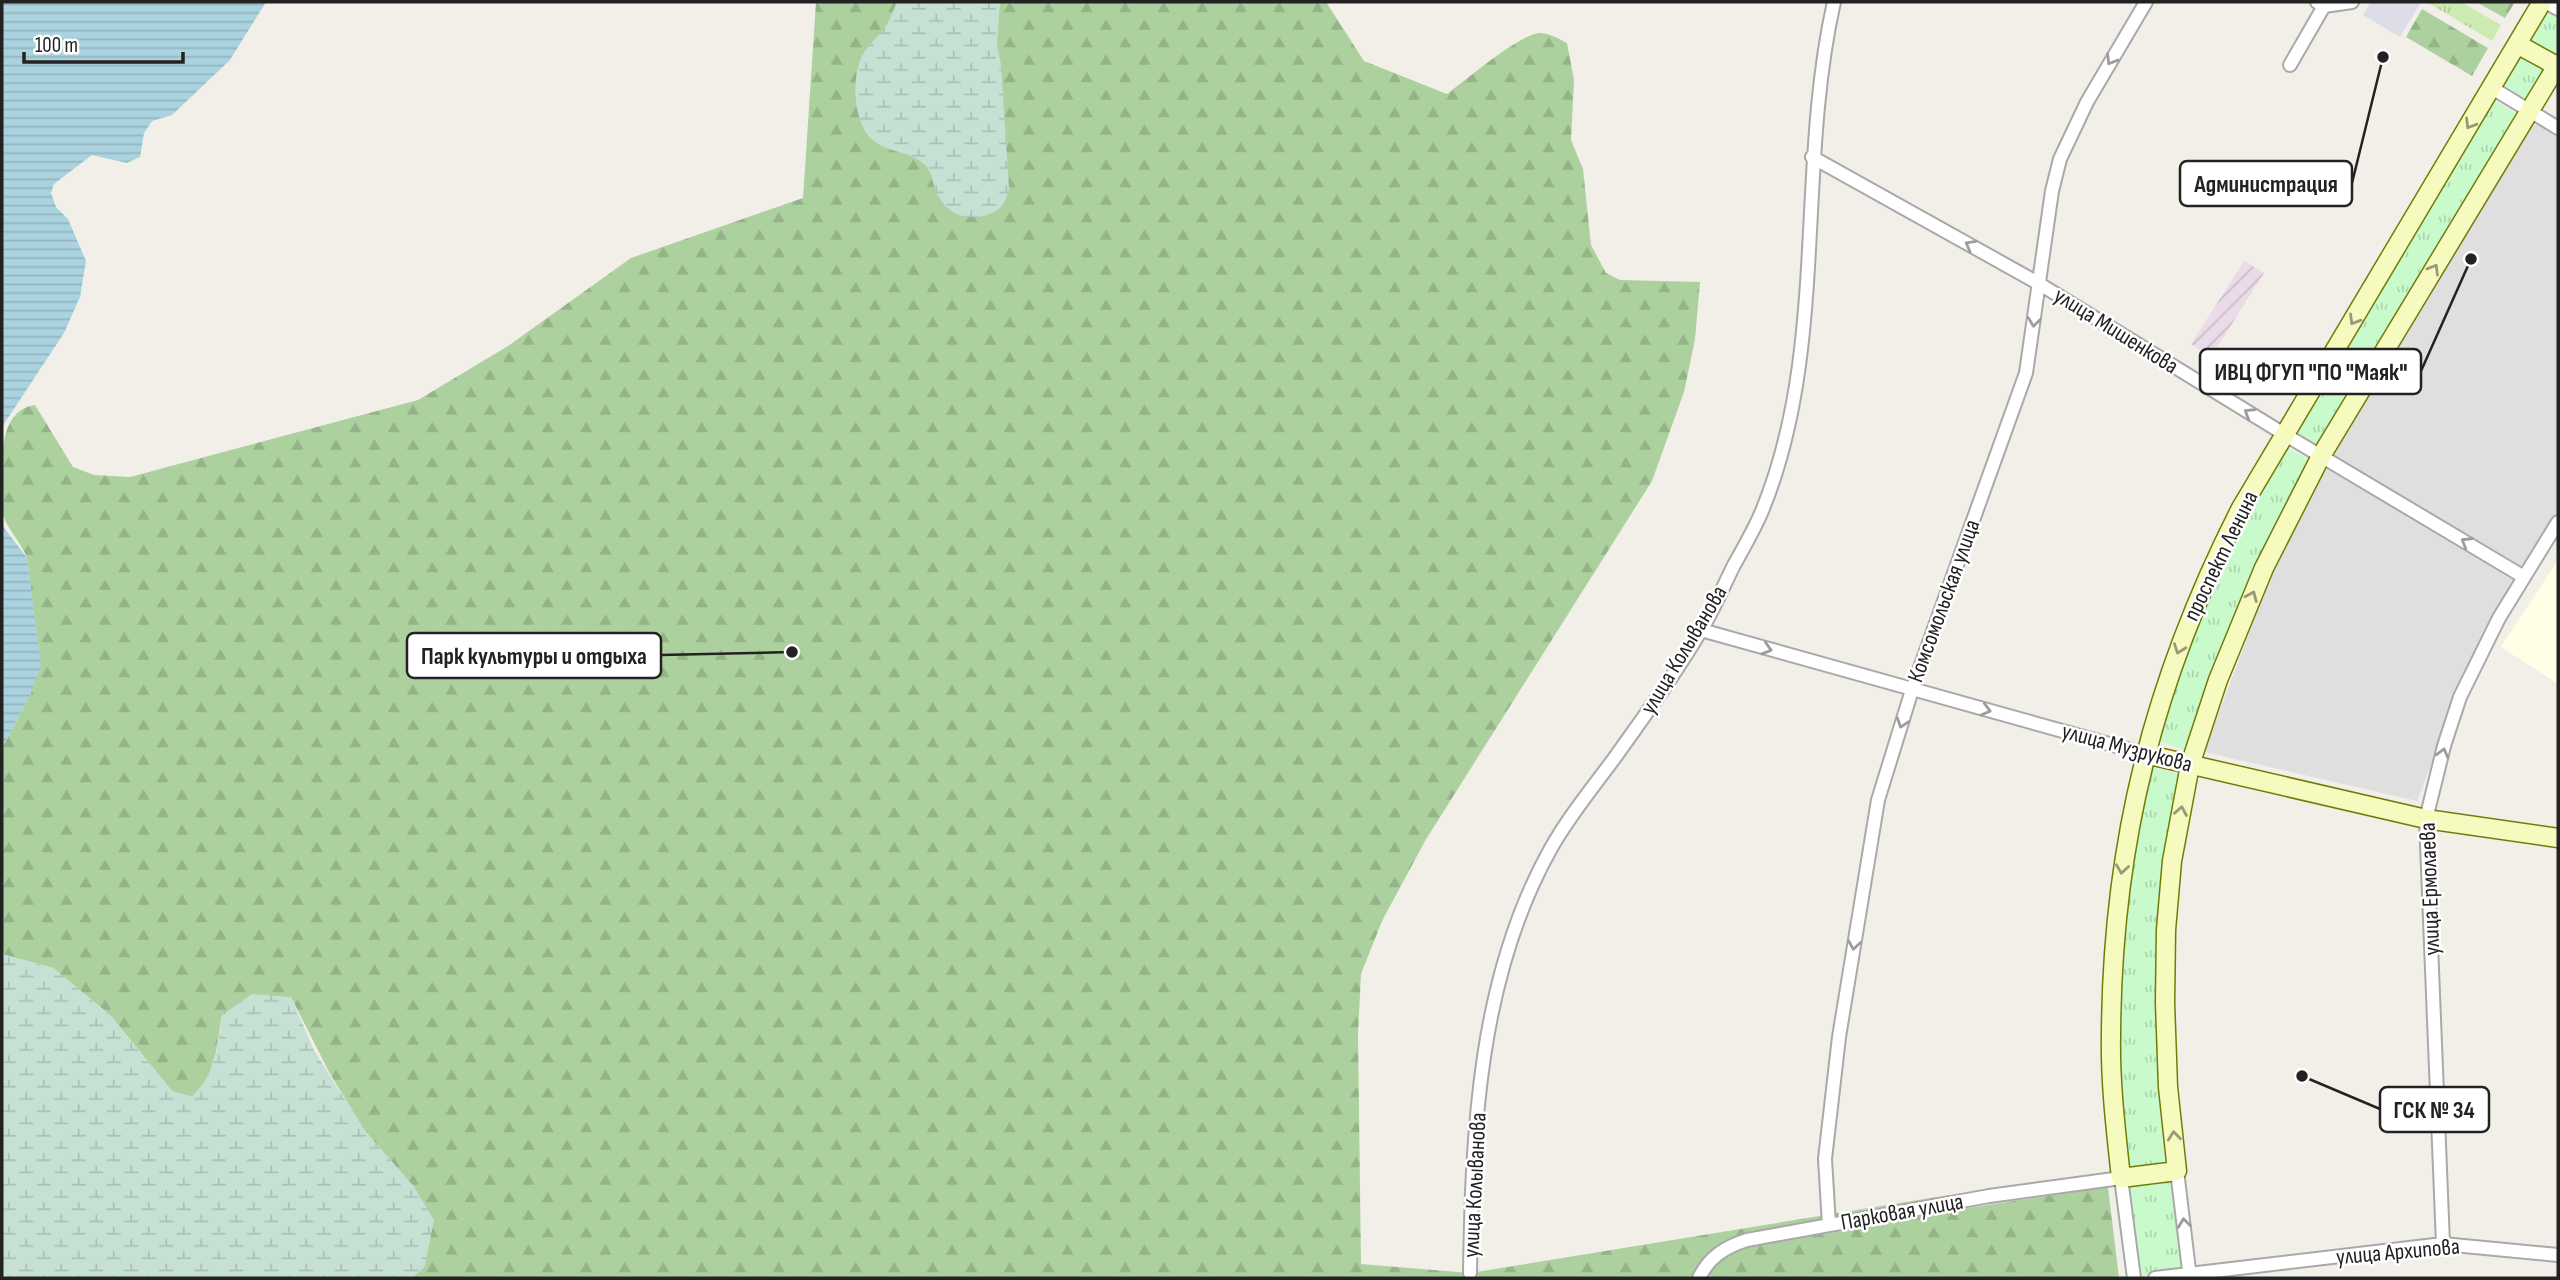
<svg xmlns="http://www.w3.org/2000/svg" width="2560" height="1280" viewBox="0 0 2560 1280" font-family="'Sofia Sans Condensed',sans-serif">
  <defs>
    <pattern id="industrial-furrows" width="10" height="10" patternUnits="userSpaceOnUse" patternTransform="scale(1.75)"><rect width="10" height="10" fill="#ebdbe8"/><path d="M-1 1l2-2M0 10L10 0M9 11l2-2" fill="none" stroke="#c9bcc7"/></pattern>
    <pattern id="grass-tufts" width="24" height="20" patternUnits="userSpaceOnUse" patternTransform="scale(1.75)"><rect width="24" height="20" fill="#cdebb0"/><path d="M3 7l-1-3M5 7V3M7 7l1-3M15 17l-1-3M17 17v-4M19 17l1-3" fill="none" stroke="#b0c997"/></pattern>
    <pattern id="forest-firs" width="22" height="20" patternUnits="userSpaceOnUse" patternTransform="scale(1.75)"><rect width="22" height="20" fill="#add19e"/><path d="M5 1l3.5 6h-7zM16 11l3.5 6h-7z" fill="#95b388"/></pattern>
    <pattern id="wetland-marsh" width="20" height="14" patternUnits="userSpaceOnUse" patternTransform="scale(1.75)"><rect width="20" height="14" fill="#c6e0d4"/><path d="M1 5h8M5 5V1M11 12h8M15 12V8" fill="none" stroke="#aac0b6"/></pattern>
    <pattern id="park-tufts" width="24" height="20" patternUnits="userSpaceOnUse" patternTransform="scale(1.75)"><rect width="24" height="20" fill="#c8facc"/><path d="M3 7l-1-3M5 7V3M7 7l1-3M15 17l-1-3M17 17v-4M19 17l1-3" fill="none" stroke="#acd6af"/></pattern>
    <pattern id="water-rules" width="6" height="5" patternUnits="userSpaceOnUse" patternTransform="scale(1.75)"><rect width="6" height="5" fill="#aad3df"/><path d="M0 2.5h6" fill="none" stroke="#92b5bf"/></pattern>
  </defs>
  <rect width="100%" height="100%" fill="#f2efe9"/>
  <path fill="#e0dfdf" d="M2543 122 2558 131V513L2525 566H2518L2331 456V445L2525 129Z
    M2326 469 2513 576 2515 586 2476 650 2417 801 2204 752 2268 583Z"/>
  <path fill="url(#industrial-furrows)" d="M2244 261 2264 273 2211 357 2191 344Z"/>
  <path fill="#ffffe5" d="M2558 560V684L2501 647Z"/>
  <path fill="url(#grass-tufts)" d="M2427 2H2461L2501 25 2492 41Z"/>
  <path fill="url(#forest-firs)" d="M816 2H1326L1364 61 1447 94C1466 80 1519 34 1540 33 1549 33 1559 39 1567 43L1574 80 1571 140 1583 169 1591 245 1606 273 1620 280 1700 282 1695 339 1684 392 1652 481 1425 841 1382 921 1361 974 1358 1034 1361 1264 1470 1273 1949 1195 1953 1210 2108 1187 2119 1278H412L425 1266 414 1187 364 1130 329 1072 291 997 222 1015 216 1052 208 1079 192 1097 172 1091 110 1015 53 968 2 954V748L31 693 37 638 27 558C21 542 8 530 3 515 0 506 2 492 2 482 2 455 0 410 35 405L73 467 94 475 130 477 418 400 508 346 631 258 803 198Z
    M2476 2H2515L2505 18Z
    M2422 9 2488 48 2472 76 2406 37Z"/>
  <path fill="url(#wetland-marsh)" d="M897 2H1000L997 44 1001 65 1009 188C1006 202 1002 210 987 215 961 223 942 210 934 186 932 179 931 171 926 166 911 150 890 154 874 141 853 125 851 78 862 56 868 45 879 36 886 26 890 19 893 10 897 2Z
    M2 954 53 968 110 1015 172 1091 192 1097C217 1071 217 1049 222 1015L252 994 291 997 314 1050 364 1130 414 1187 434 1220 425 1266 412 1278H2Z"/>
  <path fill="url(#park-tufts)" d="M2547 8 2558 15V53L2555 58 2528 42Z
    M2521 53 2548 69 2529 102 2501 86Z
    M2494 100 2520 116 2318 447 2292 432Z
    M2283 445 2313 462 2189 751 2154 740 2221 562Z
    M2147 766 2183 775 2168 861 2171 1167 2125 1173 2117 1090V968Z
    M2174 1182 2185 1271 2138 1277 2126 1188Z"/>
  <path fill="#dddde8" d="M2371 2H2421L2400 37 2363 15Z"/>
  <path fill="url(#water-rules)" d="M2 2H266L230 60 172 115 152 121 144 133 140 157 127 163 92 155 54 184 51 193 56 207 68 219 86 261 80 297 64 333 2 427Z
    M2 525 27 558 41 666 31 693 2 748Z"/>
  <g fill="none" stroke-linecap="round" stroke-linejoin="round">
    <g stroke="#a9a9a9" stroke-width="16">
      <path id="street" d="M2317 2 2324 6 2352 2
        M2545 2 2558 9
        M2290 65 2324 6
        M2492 88 2558 128
        M1812 157 2038 283 2284 434 2524 577
        M1701 630 2145 754
        M2177 1171 2190 1278
        M1829 1225 1825 1159 1839 1037 1878 800 1912 690 2026 373 2052 191 2060 159 2087 102 2146 2
        M2443 1244 2426 819 2444 746 2460 697 2499 618 2558 522
        M1470 1273C1472 1131 1479 977 1550 850 1568 817 1594 786 1616 756 1645 715 1675 675 1700 632 1713 611 1723 587 1734 565 1744 547 1754 530 1762 511 1828 350 1796 170 1834 2
        M1699 1278C1709 1257 1725 1247 1747 1240L1989 1196 2121 1178 2134 1278
        M2155 1278 2443 1244 2558 1255"/>
    </g>
    <g stroke="#707d05" stroke-width="21">
      <path id="secondary" d="M2542 2 2241 508C2154 679 2112 843 2111 1035 2110 1083 2116 1131 2121 1178L2177 1171 2168 1087 2165 1003 2166 930 2172 861 2190 765 2218 680 2264 568 2321 456 2558 64
        M2517 44 2557 66
        M2145 754 2426 819 2558 838"/>
    </g>
    <use href="#street" stroke="#fff" stroke-width="12"/>
    <use href="#secondary" stroke="#f7fabf" stroke-width="18"/>
  </g>
  <defs><path id="oneway-chevron" d="M-2-3.5L2.5 0L-2 3.5" fill="none" stroke-width="1.6" stroke-linecap="round" stroke-linejoin="round" transform="scale(1.75)"/></defs>
  <g stroke="#9c9c9c">
    <use href="#oneway-chevron" transform="translate(2111 60) rotate(121)"/>
    <use href="#oneway-chevron" transform="translate(1970 245) rotate(-151)"/>
    <use href="#oneway-chevron" transform="translate(2034 322) rotate(97)"/>
    <use href="#oneway-chevron" transform="translate(2249 413) rotate(-148)"/>
    <use href="#oneway-chevron" transform="translate(2466 542) rotate(-149)"/>
    <use href="#oneway-chevron" transform="translate(1767 649) rotate(16)"/>
    <use href="#oneway-chevron" transform="translate(1986 710) rotate(15)"/>
    <use href="#oneway-chevron" transform="translate(1902 723) rotate(108)"/>
    <use href="#oneway-chevron" transform="translate(2443 753) rotate(-75)"/>
    <use href="#oneway-chevron" transform="translate(1854 945) rotate(99)"/>
    <use href="#oneway-chevron" transform="translate(2184 1223) rotate(-97)"/>
  </g>
  <g stroke="#979978">
    <use href="#oneway-chevron" transform="translate(2470 124) rotate(121)"/>
    <use href="#oneway-chevron" transform="translate(2434 269) rotate(-59)"/>
    <use href="#oneway-chevron" transform="translate(2354 320) rotate(121)"/>
    <use href="#oneway-chevron" transform="translate(2252 596) rotate(-67)"/>
    <use href="#oneway-chevron" transform="translate(2179 649) rotate(110)"/>
    <use href="#oneway-chevron" transform="translate(2181 811) rotate(-80)"/>
    <use href="#oneway-chevron" transform="translate(2122 869) rotate(98)"/>
    <use href="#oneway-chevron" transform="translate(2174 1136) rotate(-96)"/>
  </g>
  <g text-anchor="middle" dominant-baseline="central" stroke-width="5" stroke-linejoin="round" paint-order="stroke">
    <g font-size="23" fill="#222" stroke="#fff">
      <text transform="translate(2116 331) rotate(32)">улица Мишенкова</text>
      <text transform="translate(2221 556) rotate(-64)">проспект Ленина</text>
      <text transform="translate(1944 601) rotate(-70)">Комсомольская улица</text>
      <text transform="translate(1684 650) rotate(-59)">улица Колыванова</text>
      <text transform="translate(2127 748) rotate(15)">улица Музрукова</text>
      <text transform="translate(2430 889) rotate(-92)">улица Ермолаева</text>
      <text transform="translate(1475 1185) rotate(-87)">улица Колыванова</text>
      <text transform="translate(1902 1212) rotate(-10)">Парковая улица</text>
      <text transform="translate(2398 1252) rotate(-5)">улица Архипова</text>
    </g>
  </g>
  <path fill="none" stroke="#222" stroke-width="2.5" d="M2383 57L2352 183M2471 259L2421 371M792 652L661 655M2302 1076L2380 1109"/>
  <g fill="#222" stroke="#fff" stroke-width="2.5">
    <circle cx="2383" cy="57" r="7"/>
    <circle cx="2471" cy="259" r="7"/>
    <circle cx="792" cy="652" r="7"/>
    <circle cx="2302" cy="1076" r="7"/>
  </g>
  <g fill="#fff" stroke="#222" stroke-width="2.5">
    <rect x="2180" y="161" width="172" height="45" rx="7"/>
    <rect x="2200" y="349" width="221" height="45" rx="7"/>
    <rect x="407" y="633" width="254" height="45" rx="7"/>
    <rect x="2380" y="1087" width="109" height="45" rx="7"/>
  </g>
  <g font-size="24" text-anchor="middle" font-weight="bold" fill="#222">
    <text x="2266" y="192">Администрация</text>
    <text x="2311" y="380">ИВЦ ФГУП "ПО "Маяк"</text>
    <text x="534" y="664">Парк культуры и отдыха</text>
    <text x="2434" y="1118">ГСК № 34</text>
  </g>
  <rect width="2560" height="1280" fill="none" stroke="#222222" stroke-width="7"/>
  <path d="M24 52v10h159v-10" fill="none" stroke="#222222" stroke-width="3.5"/>
  <text x="35" y="52" font-size="21" fill="#222222" stroke="#ffffff" stroke-width="5" paint-order="stroke">100 m</text>
</svg>
